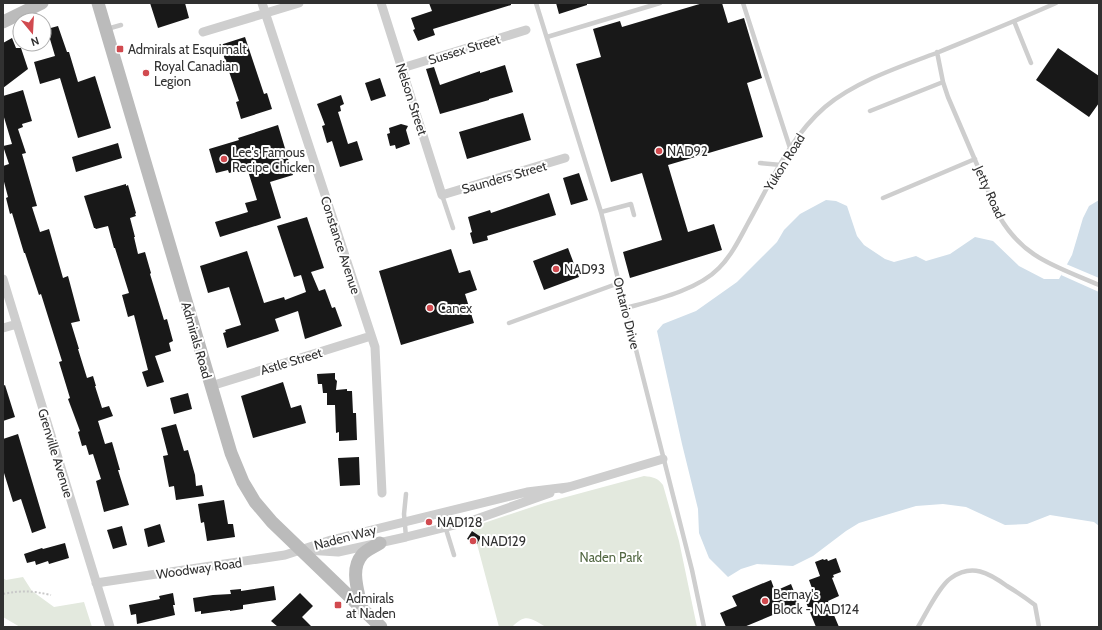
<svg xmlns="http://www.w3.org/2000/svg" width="1102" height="630" viewBox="0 0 1102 630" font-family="Cabin,sans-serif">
  <rect width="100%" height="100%" fill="#fff"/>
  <path fill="#e3e9de" d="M644 476C653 477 658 478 663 485L679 541 697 627H546C530 618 526 613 512 627H499L477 544 481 537 474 532 472 527 544 503Z
    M23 577 32 591 54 607 84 602 92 627H20L3 617V578L6 580Z"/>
  <path fill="#d0dee9" d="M826 200 836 201 847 206 857 236 864 245 885 259 894 262 916 256 926 261 950 254 975 237 993 241 1019 266 1044 279H1059L1072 255 1083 218 1089 206 1099 200V526L1094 522 1050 515 1027 524 1005 525 966 507 943 504 916 506 859 523 846 531 813 556 793 566 757 564 741 569 728 577 709 558 699 533 698 509 682 444 657 331 663 324 696 311 737 282 777 242 784 230 800 214Z"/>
  <path fill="#fff" d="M1066 264 1099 278V292L1061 275Z"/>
  <path fill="#181818" d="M150 3H185L189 18 158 28Z
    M429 3H511V5L433 29 435 35 418 41 413 30 415 29 411 18 432 11Z
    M556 3H587V5L559 14Z
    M703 3H722L728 23 744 18 762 78 747 83 763 137 668 165 688 232 714 224 722 250 630 278 623 252 662 240 642 173 611 182 576 64 601 57 593 29 620 21 622 27Z
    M58 26 67 52H69L78 82 95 76 111 128 78 138 60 78 40 84 34 62 55 56 47 29Z
    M245 37 264 94 267 93 272 109 241 119 236 102 239 101 220 45Z
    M12 38 16 48H21L28 69 3 88V43Z
    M1058 48 1099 76V103L1089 117 1036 80Z
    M505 65 513 92 489 99V100L440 114 426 69 434 67 440 85 480 71V73Z
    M380 78 386 96 371 101 365 83Z
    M23 90 32 121 22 124 23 127 18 129 26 153 22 154 37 206 32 207 40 232 49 229 63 278 68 276 80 321 71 323 79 349H78L87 378 93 376 96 386H95L102 408 109 406 113 416 98 421 105 444 112 442 120 470H118L129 505 104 512 96 481 101 479 93 454 89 455 86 445 82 446 78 432 80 431 68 399 70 398 59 362 62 361 51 326 41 294 39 295 25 253H24L12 213 10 214 6 198 8 197 3 178V166L9 164 3 146 12 144 3 114V96Z
    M341 95 344 104 340 106 341 111 338 112 348 144 357 141 363 160 340 167 332 141 327 143 322 126 325 125 317 104Z
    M523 113 531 140 467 159 459 132Z
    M401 124 408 126 406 130 410 144 396 149 395 145 390 146 387 134 390 133 389 128Z
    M278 125 293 175 270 182 281 218 220 237 215 222 248 212 245 203 257 200 247 168 229 173 228 170 216 173 209 149 239 140 238 138Z
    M118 143 122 158 76 172 72 157Z
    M579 173 588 200 571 205 563 178Z
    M126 184V186L128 185 136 213 135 214 136 216 130 218 135 237H134L138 254 145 252 151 273 150 274 164 320 167 319 173 341 169 343 171 351 155 356 164 382 147 387 142 372 148 370 134 315 128 317 122 295 129 293 115 248H114L108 226 96 229 95 228H94L84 196Z
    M549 193 556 215 487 236 488 240 473 244 470 233 472 232 468 217 490 210 491 213Z
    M307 217 324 268 311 272 319 291 325 289 332 308 335 307 342 326 305 339 298 311 275 319 279 331 227 348 223 333 226 332 225 330 241 325 229 287 208 293 200 266 247 251 264 303 284 297 285 300 306 292 301 275 294 277 277 226Z
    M568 248 579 277 544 290 533 261Z
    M451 249 459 273 470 270 477 290 465 294 474 323 401 345 379 271Z
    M335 373V379L337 381 336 390 347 389V391H352L353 413H356L357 440 339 441V432L336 433 335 405H327V393H323L322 384H318L317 374Z
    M283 382 291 408 301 405 306 423 253 438 241 396Z
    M5 385 15 417 3 421V386Z
    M188 393 192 409 174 414 170 398Z
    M176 424 184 451 188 450 195 475 196 486 202 485 204 496 176 500 174 486 169 487 163 456 168 455 161 428Z
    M18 434 46 528 32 533 21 499 13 502 4 473H3V439Z
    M359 457 360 485 340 486 338 458Z
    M224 500 228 524H233L235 537 207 541 204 522 201 523 198 504Z
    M160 524 165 542 148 547 144 529Z
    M122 526 127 545 113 549 107 530Z
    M472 531 481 537 477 544 467 539Z
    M65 543 69 558 49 564 48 561 36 565 35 561 27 563 24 554 42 548 43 549Z
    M836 558 841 572 833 575 834 577 832 578 839 596 828 601 839 627H816L803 595 813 591 809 580 820 576 815 562 823 559 824 560 827 559 828 561Z
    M771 580 775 591 791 584 799 604 744 627H726L720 613 737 606 732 596Z
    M274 586 276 600 243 605V609L230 611V610L201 614V611L195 612 193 598 213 595 231 594 230 590 241 589V591Z
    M173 593 175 605H173L175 615 137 624 136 614 131 615 129 605 160 599 159 596Z
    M300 593 313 606 302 617 312 627H278L271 621Z"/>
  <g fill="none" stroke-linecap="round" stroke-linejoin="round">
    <path stroke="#c8c8c8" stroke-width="2" stroke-dasharray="2 2" stroke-linecap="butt" d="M3 594C22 590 33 591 51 595"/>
    <path stroke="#cecece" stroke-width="4.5" d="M536 3 601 212 692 570 704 627
      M743 3 790 148
      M1014 21 1031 63
      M107 29 121 25
      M547 37 660 3
      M937 52 943 82 948 97 999 216C1024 259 1056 266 1099 285
      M870 111 943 82
      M760 163 781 165
      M442 195 453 228
      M883 198 975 159
      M601 212 631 204 634 215
      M626 308C655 300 698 290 719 268 731 256 739 240 747 225 770 184 789 138 825 107 856 81 902 66 939 52 978 36 1018 20 1056 3
      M509 323 619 283
      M406 494 404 514 406 537
      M441 513 454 555
      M918 627C926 614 939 586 951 578 972 563 989 573 1007 586 1017 592 1026 598 1035 605L1039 627"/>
    <path stroke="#cecece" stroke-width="9" d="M262 3 375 347 382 493
      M381 3 442 195 565 158
      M203 32 299 3
      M402 68 526 30
      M3 279 110 627
      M3 328 17 324
      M211 386 371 336
      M562 489 663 459
      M306 550 338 552 406 537 471 521 550 493
      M96 583 285 555 331 540 527 492 568 487"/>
    <path stroke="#bbb" stroke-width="13" d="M98 3 231 453 243 482 255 502 272 522 381 627
      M3 22 42 3
      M361 606C358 590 350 569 362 555 366 550 374 547 380 543"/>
  </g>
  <g fill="#d14a4f" stroke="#fff" stroke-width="1.5">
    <rect x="116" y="45" width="8" height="8" rx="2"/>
    <circle cx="146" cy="73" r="4"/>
    <circle cx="659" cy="151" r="4"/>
    <circle cx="224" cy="159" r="4"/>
    <circle cx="556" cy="269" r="4"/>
    <circle cx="430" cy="308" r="4"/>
    <circle cx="429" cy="522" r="4"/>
    <circle cx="473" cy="541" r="4"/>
    <circle cx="765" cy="601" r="4"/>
    <rect x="334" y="601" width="8" height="8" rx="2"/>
  </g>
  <g text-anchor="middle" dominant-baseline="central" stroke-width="4" stroke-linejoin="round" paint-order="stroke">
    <g font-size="13" fill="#313131" stroke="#fff" text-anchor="start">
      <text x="128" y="49">Admirals at Esquimalt</text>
      <text x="154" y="66">Royal Canadian<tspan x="154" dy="15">Legion</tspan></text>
      <text x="667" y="151">NAD92</text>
      <text x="232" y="152">Lee's Famous<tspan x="232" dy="15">Recipe Chicken</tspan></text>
      <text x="564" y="269">NAD93</text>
      <text x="438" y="308">Canex</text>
      <text x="437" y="522">NAD128</text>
      <text x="481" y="541">NAD129</text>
      <text x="773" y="594">Bernay's<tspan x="773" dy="15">Block - NAD124</tspan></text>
      <text x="346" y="598">Admirals<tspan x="346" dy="15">at Naden</tspan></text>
    </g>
    <g font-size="13" fill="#313131" stroke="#fff">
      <text transform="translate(464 49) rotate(-17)">Sussex Street</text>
      <text transform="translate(412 99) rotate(72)">Nelson Street</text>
      <text transform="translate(784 162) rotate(-58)">Yukon Road</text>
      <text transform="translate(504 177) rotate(-16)">Saunders Street</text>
      <text transform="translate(990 192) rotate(66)">Jetty Road</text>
      <text transform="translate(341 245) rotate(72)">Constance Avenue</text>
      <text transform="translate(627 313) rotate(76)">Ontario Drive</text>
      <text transform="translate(197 340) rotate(74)">Admirals Road</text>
      <text transform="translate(291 361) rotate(-17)">Astle Street</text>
      <text transform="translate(56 453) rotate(73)">Grenville Avenue</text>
      <text transform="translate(345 537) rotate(-15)">Naden Way</text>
      <text transform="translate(199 568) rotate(-8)">Woodway Road</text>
    </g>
    <g font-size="13" fill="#536843" stroke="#fff">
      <text x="611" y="557">Naden Park</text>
    </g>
  </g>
  <rect width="1102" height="630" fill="none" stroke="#313131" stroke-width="8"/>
  <g transform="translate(32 32) rotate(162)"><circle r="19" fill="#ffffff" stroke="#adadad"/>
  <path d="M0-3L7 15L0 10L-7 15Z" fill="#d14a4f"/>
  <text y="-6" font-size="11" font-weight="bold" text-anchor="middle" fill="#313131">N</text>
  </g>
</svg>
